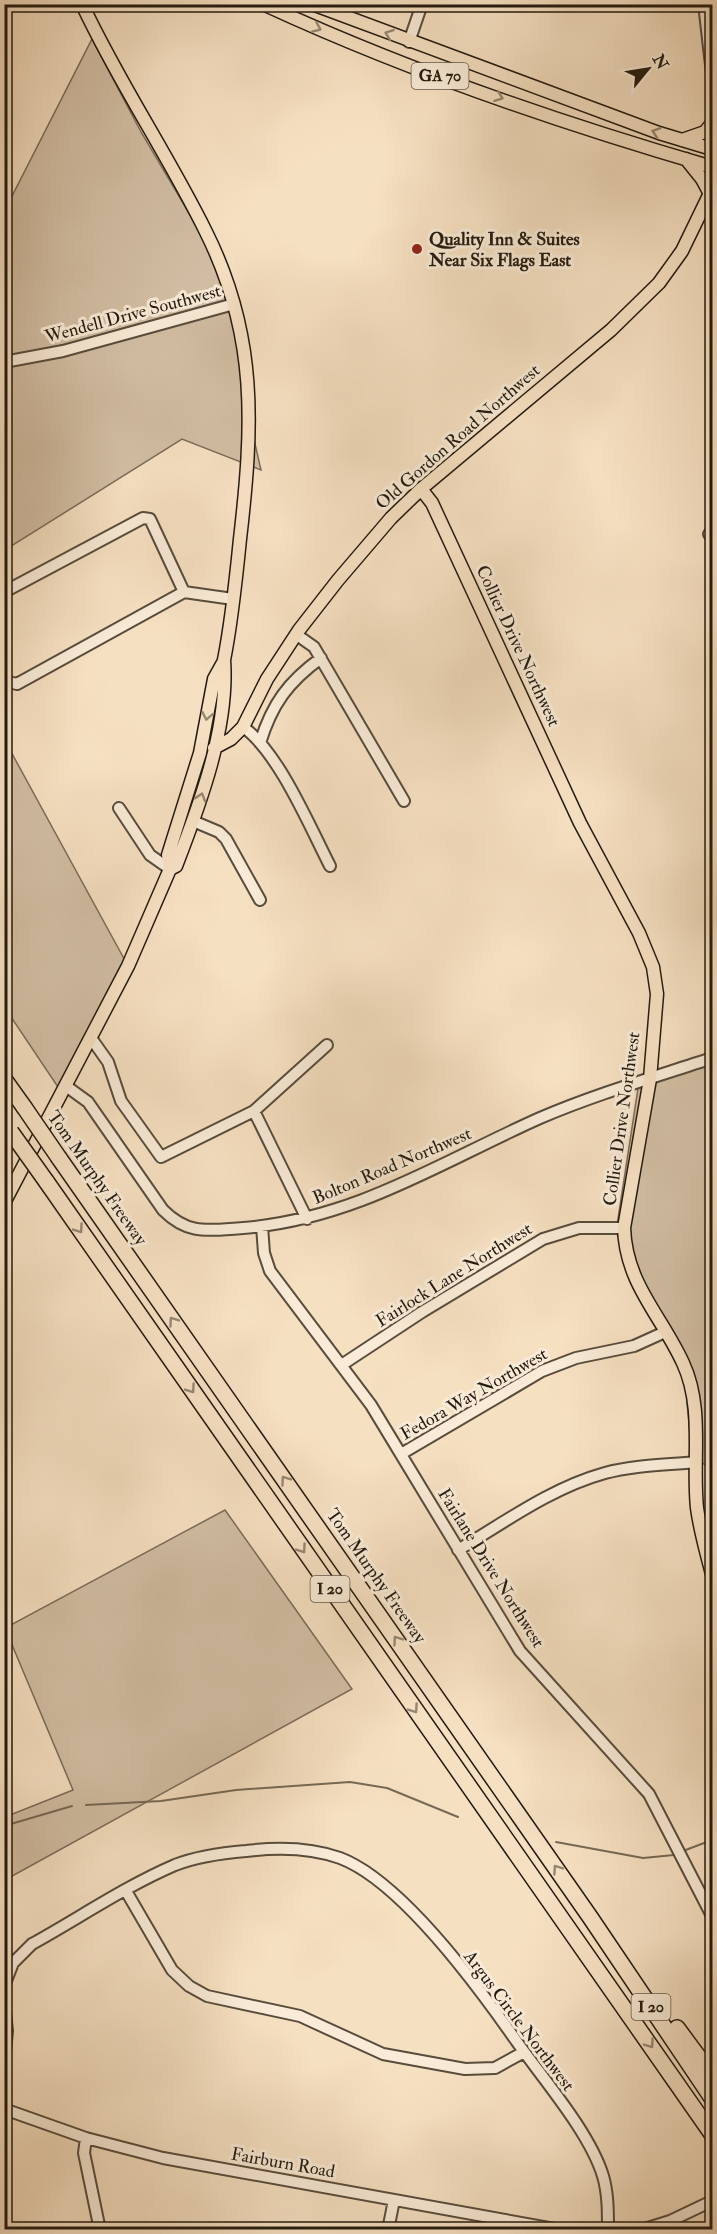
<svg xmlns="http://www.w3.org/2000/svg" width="717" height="2234" viewBox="0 0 717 2234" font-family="'IM FELL Double Pica',serif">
  <rect width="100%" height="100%" fill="#f6e0c2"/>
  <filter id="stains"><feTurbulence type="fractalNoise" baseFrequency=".00333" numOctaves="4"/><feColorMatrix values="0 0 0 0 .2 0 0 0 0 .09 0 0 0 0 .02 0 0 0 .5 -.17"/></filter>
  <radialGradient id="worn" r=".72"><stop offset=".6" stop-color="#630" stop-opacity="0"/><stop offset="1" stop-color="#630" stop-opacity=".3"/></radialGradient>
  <path fill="#d2bea4" stroke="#7a6c5a" stroke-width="1.5" d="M92 39 141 132 209 247 241 332 251 426 261 470 182 439 5 550V210Z
    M4 739 128 966 64 1096 5 1008Z
    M712 1053V1468L692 1458 684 1369 653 1315 616 1232 639 1082Z
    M225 1510 352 1689 5 1880V1817L73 1790 5 1628Z"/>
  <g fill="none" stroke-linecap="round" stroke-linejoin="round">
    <path stroke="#766956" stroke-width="2" d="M86 1805 161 1801 236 1790 350 1782 387 1788 458 1817
      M4 1826 72 1806
      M556 1842 643 1858 674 1855
      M683 1851 712 1840"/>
    <g stroke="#584c3c" stroke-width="14">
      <path id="minor" d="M704 4 712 74
        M409 42 422 4
        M4 362 63 351 234 304
        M709 534 712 532
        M4 592 143 518 150 519 184 592
        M297 635 314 647 404 801
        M4 676 8 682 17 684 184 592 233 599
        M243 727C278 751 310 827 330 866
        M260 743C272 704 288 682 321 658
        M119 808 150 855 170 869
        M193 821 219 832 226 839 260 900
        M91 1038 108 1062 121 1101 161 1157 254 1111 327 1045
        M66 1086 88 1102 163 1210C189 1236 209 1230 243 1228 355 1219 441 1162 540 1118 596 1094 655 1077 712 1058
        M254 1111 307 1219
        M262 1226 264 1253 270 1271 371 1405 520 1651 649 1794 712 1916
        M343 1364 422 1312 543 1239 579 1228H624
        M401 1454 542 1371 576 1358 634 1346 665 1332
        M458 1550C505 1522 551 1488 605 1473 634 1465 666 1465 696 1462
        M126 1891 172 1970 189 1986 207 1996 300 2016 383 2054 465 2069 495 2068 524 2052
        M4 1986 13 1963 32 1944C79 1918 126 1886 175 1865 198 1856 222 1853 246 1851 278 1847 309 1847 340 1858 401 1881 480 1989 517 2042 544 2080 590 2133 603 2176 608 2193 608 2211 608 2230
        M4 2002 7 2031 4 2061
        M4 2109 86 2138 163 2158 560 2230
        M86 2138 84 2153 100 2230
        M388 2230 394 2200
        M641 2230 670 2221 712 2201"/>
    </g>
    <g stroke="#231a0f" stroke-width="15">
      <path id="major" d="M263 4C408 71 560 123 712 167
        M312 4 659 133 712 149
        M682 140 705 132 712 123
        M686 159 702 179 710 194
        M421 489 432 503 580 823 639 933 653 967 657 994 650 1079 624 1228C626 1284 661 1315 683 1363 704 1408 692 1460 697 1508 700 1530 706 1552 712 1574
        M214 748 231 739 243 727 267 679 299 630 338 580 391 518 421 489 611 330 659 283 682 251 712 189
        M170 869 168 855 200 753 214 679 224 661
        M4 1203 128 966 170 869 176 866C200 804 229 727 224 660 232 620 236 579 240 539 253 427 258 336 206 232 168 155 119 83 82 4"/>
    </g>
    <g stroke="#231a0f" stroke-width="18">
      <path id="highway" d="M4 1079 24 1107
        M59 1158 590 1917 712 2098
        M46 1181 712 2134
        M677 2028 712 2075"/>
    </g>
    <use href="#minor" stroke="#f9ebd7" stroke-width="10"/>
    <use href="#major" stroke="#f6e0c2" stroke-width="12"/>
    <use href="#highway" stroke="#f6e0c2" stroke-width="15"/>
    <g stroke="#231a0f" stroke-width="18" stroke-linecap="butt">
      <path id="highway-bridge" d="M24 1107 59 1158
        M11 1132 46 1181"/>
    </g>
    <use href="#highway-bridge" stroke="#f6e0c2" stroke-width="15"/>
  </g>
  <defs><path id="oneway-chevron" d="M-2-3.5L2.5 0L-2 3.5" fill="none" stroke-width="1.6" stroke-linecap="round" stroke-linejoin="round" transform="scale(1.5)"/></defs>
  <g stroke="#978771">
    <use href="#oneway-chevron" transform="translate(317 28) rotate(23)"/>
    <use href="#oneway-chevron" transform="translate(389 34) rotate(-160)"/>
    <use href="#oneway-chevron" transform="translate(499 97) rotate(20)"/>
    <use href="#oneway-chevron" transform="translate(656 132) rotate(-161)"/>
    <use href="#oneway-chevron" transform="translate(207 716) rotate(101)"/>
    <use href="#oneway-chevron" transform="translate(201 797) rotate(-73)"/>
    <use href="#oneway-chevron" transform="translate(79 1229) rotate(55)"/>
    <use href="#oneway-chevron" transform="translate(173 1321) rotate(-125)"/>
    <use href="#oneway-chevron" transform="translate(191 1389) rotate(55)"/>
    <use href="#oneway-chevron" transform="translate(285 1480) rotate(-125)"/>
    <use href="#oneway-chevron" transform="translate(302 1549) rotate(55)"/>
    <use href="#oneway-chevron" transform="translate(397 1640) rotate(-125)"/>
    <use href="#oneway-chevron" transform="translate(414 1709) rotate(55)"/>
    <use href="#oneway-chevron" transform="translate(557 1869) rotate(-125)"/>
    <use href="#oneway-chevron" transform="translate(650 2044) rotate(55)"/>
  </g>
  <circle fill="#8f2418" stroke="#f9ebd7" stroke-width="2" cx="417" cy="249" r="6"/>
  <g text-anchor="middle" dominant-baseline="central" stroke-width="6" stroke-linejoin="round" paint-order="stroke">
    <g fill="#f9ebd7" stroke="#63594b" stroke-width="1.5">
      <rect x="411.5" y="63" width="57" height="26" rx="4.5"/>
      <rect x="310.5" y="1576" width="39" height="26" rx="4.5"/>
      <rect x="631.5" y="1994" width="39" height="26" rx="4.5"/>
    </g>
    <g font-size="16" font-weight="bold" fill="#231a0f">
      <text x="440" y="76">GA 70</text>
      <text x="330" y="1589">I 20</text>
      <text x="651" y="2007">I 20</text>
    </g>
    <g font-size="18" font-weight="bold" fill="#231a0f" stroke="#f9ebd7" text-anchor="start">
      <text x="429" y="239">Quality Inn &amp; Suites<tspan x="429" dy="21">Near Six Flags East</tspan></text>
    </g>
    <g font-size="18" fill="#231a0f" stroke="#f9ebd7">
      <text transform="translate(133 314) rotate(-15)">Wendell Drive Southwest</text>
      <text transform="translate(458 437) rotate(-41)">Old Gordon Road Northwest</text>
      <text transform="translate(518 646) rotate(65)">Collier Drive Northwest</text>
      <text transform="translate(622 1119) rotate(-82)">Collier Drive Northwest</text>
      <text transform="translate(392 1166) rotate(-23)">Bolton Road Northwest</text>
      <text transform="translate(97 1178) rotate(55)">Tom Murphy Freeway</text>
      <text transform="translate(454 1275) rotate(-32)">Fairlock Lane Northwest</text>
      <text transform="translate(474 1394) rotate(-30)">Fedora Way Northwest</text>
      <text transform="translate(491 1568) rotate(58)">Fairlane Drive Northwest</text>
      <text transform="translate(376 1576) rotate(55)">Tom Murphy Freeway</text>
      <text transform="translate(519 2021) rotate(53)">Argus Circle Northwest</text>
      <text transform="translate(283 2163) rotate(10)">Fairburn Road</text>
    </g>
  </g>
  <rect width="717" height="2234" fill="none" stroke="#f6e0c2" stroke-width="24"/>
  <rect x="6" y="6" width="705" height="2222" fill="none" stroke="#231a0f" stroke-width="3"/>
  <rect x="12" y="12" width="693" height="2210" fill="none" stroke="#231a0f" stroke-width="1.5"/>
  <g transform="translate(648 69) rotate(60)" stroke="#f9ebd7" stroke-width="4.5" paint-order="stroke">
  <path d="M0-4.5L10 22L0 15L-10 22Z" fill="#231a0f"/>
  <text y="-9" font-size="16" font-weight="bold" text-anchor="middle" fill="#231a0f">N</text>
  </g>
  <rect width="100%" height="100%" filter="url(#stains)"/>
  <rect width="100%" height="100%" fill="url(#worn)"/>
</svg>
